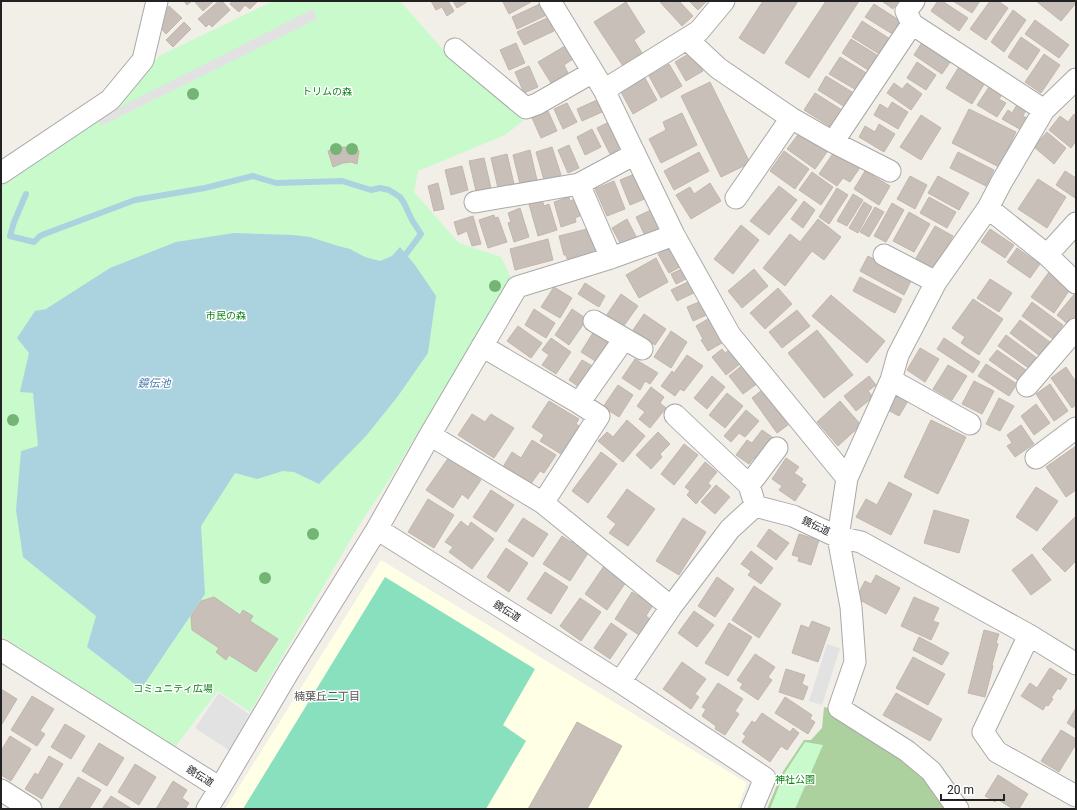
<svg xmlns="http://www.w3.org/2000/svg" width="1077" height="810" viewBox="0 0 1077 810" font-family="Roboto,'Noto Sans JP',sans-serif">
  <rect width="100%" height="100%" fill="#f2efe9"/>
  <path fill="#ffffe5" d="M381 560 747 783 737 809H225Z"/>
  <path fill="#add19e" d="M824 707 841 711 903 752 951 809H767L782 773 804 740H811L822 728Z"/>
  <path fill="#c8facc" d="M276 1H400L453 61 512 103 523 121 505 135 418 171 414 192 459 243 501 257 512 280 445 388 393 474 358 527 250 712 218 691 175 747 1 636V182L123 100 159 56 269 3Z
    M805 742 823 745 795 809H770L784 774Z"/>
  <path fill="#88e0be" d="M385 577 535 669 503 725 526 741 486 809H243Z"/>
  <path fill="#e2e2e2" d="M313 9 317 19 101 126 98 120 132 101Z
    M827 644 840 648 822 705 809 701Z
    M219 693 249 714 230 751 195 728Z"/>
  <path fill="#aad3df" d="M234 233 293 235 310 237 338 246 350 249 365 257 380 261 392 256 400 247 415 265 436 296 428 353 398 396 366 436 319 484 294 472 283 471 257 479 235 473 201 526 205 594 141 689 87 647 96 616 23 557 16 510 21 451 38 446 33 393 20 392 29 353 17 338 35 311 46 309 110 268 176 242Z"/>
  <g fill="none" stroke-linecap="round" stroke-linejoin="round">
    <path stroke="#aad3df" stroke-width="6" d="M26 194 14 222 10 236 34 242 40 236 47 233 135 200 205 188 253 176 276 183 342 181 371 190 380 188 389 190 400 197 404 203 412 220 421 234 406 254"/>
  </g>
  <path fill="#c7bfb8" stroke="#c4b6ab" d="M184 1H192L187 5Z
    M194 1H214L203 11Z
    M219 1H222L230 10 212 27 209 24 206 27 198 19Z
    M232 1H258L250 9 245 5 239 12 230 4Z
    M431 1H448L454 11 447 16 442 7 436 10Z
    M453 1H466L467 2 457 8Z
    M506 1H531V2L509 14 503 2Z
    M661 1H679L693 16 682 26 660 2Z
    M689 1H707L698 10Z
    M763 1H798L764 54 739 38Z
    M826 1H859L809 78 785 63Z
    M882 1H898L893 9Z
    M938 1H942L968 18 959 31 931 11Z
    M953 1H980L972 13Z
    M990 1H998L1008 8 986 40 970 29Z
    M1036 1H1076V3L1061 21Z
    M544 2 549 14 517 29 512 17Z
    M626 2 645 32 634 40 642 53 623 66 594 22Z
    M874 4 902 22 894 35 865 17Z
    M169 6 182 18 166 34 160 27 161 14Z
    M1013 10 1026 20 1004 52 991 42Z
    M547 18 554 31 524 45 517 32Z
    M1035 20 1069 45 1059 58 1025 34Z
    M862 21 890 39 881 55 852 37Z
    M184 22 191 29 173 47 166 40Z
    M1021 37 1040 50 1027 70 1008 57Z
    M851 39 877 55 868 70 842 53Z
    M924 39 953 58 942 74 914 55Z
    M516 43 525 63 509 70 500 50Z
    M565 46 573 59 564 65 568 73 551 83 538 62Z
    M692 52 703 71 686 81 675 62Z
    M1044 54 1060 65 1041 93 1025 82Z
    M840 57 868 74 858 91 829 74Z
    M917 62 936 75 926 90 907 78Z
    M669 64 682 86 661 98 649 76Z
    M960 65 986 81 972 104 946 88Z
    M529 66 538 87 524 93 515 72Z
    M826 76 857 95 848 109 818 90Z
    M645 78 657 100 633 114 621 92Z
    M710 82 750 163 721 177 681 96Z
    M894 83 902 89 907 83 922 94 911 110 887 93Z
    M991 84 1004 92 999 99 1006 103 997 117 977 105Z
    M815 93 842 110 831 127 804 110Z
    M597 100 602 112 582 121 577 109Z
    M892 102 908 112 898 129 874 115 880 104 888 109Z
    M567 103 577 122 563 129 554 109Z
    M1018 103 1027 108 1023 116 1029 119 1023 131 1002 119 1008 110 1012 113Z
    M969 109 1016 132 999 167 952 143Z
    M548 111 557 131 541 138 532 118Z
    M682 113 697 145 661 163 649 139 666 130 663 122Z
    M1074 114 1076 116V141L1071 148 1049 130 1060 116 1068 122Z
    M921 115 941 128 921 160 900 147Z
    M611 121 625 148 611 156 597 128Z
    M879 124 895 134 884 152 859 137 865 126 875 132Z
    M592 129 601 147 585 155 577 137Z
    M800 132 827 152 815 169 787 149Z
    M1047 132 1066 148 1054 164 1034 147Z
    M569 145 579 168 568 173 558 150Z
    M339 147H352L359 151 357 164 351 162 343 163 333 167 328 151Z
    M552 147 561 175 544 180 536 152Z
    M836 149 861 166 850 182 843 178 837 186 819 174Z
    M530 150 537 180 520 184 513 155Z
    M784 151 809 169 795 189 770 171Z
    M699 152 709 171 674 190 664 171Z
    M958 152 994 170 986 186 950 168Z
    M507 154 514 184 498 188 491 158Z
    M484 158 491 188 476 191 469 161Z
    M462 166 468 190 451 195 445 170Z
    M865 171 890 186 879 205 854 189Z
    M1065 171 1076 178 1075 198 1056 185Z
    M812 172 833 187 821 205 799 190Z
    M637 173 647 198 630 205 620 180Z
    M910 176 927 185 915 209 897 199Z
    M938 176 969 193 959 210 928 193Z
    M1038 179 1066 197 1047 228 1018 209Z
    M614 181 625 209 607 216 595 189Z
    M438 183 444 209 434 211 428 186Z
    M710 183 721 201 691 219 676 195 690 187 694 194Z
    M779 186 797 200 769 235 750 221Z
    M837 188 848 195 829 224 819 217Z
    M853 194 863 200 847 226 837 221Z
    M569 197 570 201 577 198 582 215 575 218 576 222 561 227 554 202Z
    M929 197 956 212 947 228 920 213Z
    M542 200 544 206 549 204 557 230 538 236 529 204Z
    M804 201 815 210 803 228 791 219Z
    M864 202 872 207 858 233 849 228Z
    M892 203 904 210 886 242 874 236Z
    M875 207 884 212 869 237 860 232Z
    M520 208 529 237 514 242 508 223 511 222 508 213Z
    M651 210 662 234 647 240 636 217Z
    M909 212 930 224 914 252 893 241Z
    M494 215 495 218 498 217 507 242 488 248 479 220Z
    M473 216 481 244 472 246 467 231 458 235 454 222Z
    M627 219 640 244 625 252 612 228Z
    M818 219 841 237 824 260 812 251 785 286 763 268 790 234 800 242Z
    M741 225 759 240 733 274 714 259Z
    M935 226 953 236 934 269 916 258Z
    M587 229 589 239 592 238 596 255 582 259 581 255 567 259 566 255H564L559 236Z
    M990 229 1014 245 1005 258 981 242Z
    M548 239 553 260 515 270 510 249Z
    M675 245 685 264 669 273 658 254Z
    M1017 248 1040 264 1030 278 1007 262Z
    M868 256 912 279 904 295 860 271Z
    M656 258 668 282 639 298 626 275Z
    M688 266 692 276 676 284 671 274Z
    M754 269 768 286 742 308 728 291Z
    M1049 272 1071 288 1054 313 1031 297Z
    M860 277 902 299 895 313 853 291Z
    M694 279 700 290 677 301 671 290Z
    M990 279 1012 293 999 312 977 298Z
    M585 283 605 296 599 307 578 294Z
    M554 287 572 298 560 318 541 307Z
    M778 288 792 304 765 329 750 313Z
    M1076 292V316L1069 325 1057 315Z
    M621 294 638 306 623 327 606 316Z
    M831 295 885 341 867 363 812 316Z
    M706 299 711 313 693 321 687 307Z
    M973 299 1003 319 979 355 961 343 965 337 952 328Z
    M1032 302 1063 325 1053 339 1022 316Z
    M534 309 555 323 546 338 525 325Z
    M572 309 587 319 569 345 555 335Z
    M797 310 810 326 782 348 769 332Z
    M644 314 666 329 655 345 633 330Z
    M713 316 727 340 708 351 701 340 703 339 696 326Z
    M1020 320 1050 342 1040 356 1010 333Z
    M518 326 542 343 531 358 507 341Z
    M817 330 853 375 824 398 788 353Z
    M594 331 613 343 600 364 581 352Z
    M671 331 687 342 671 368 654 357Z
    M1006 335 1037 358 1030 369 998 346Z
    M551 338 571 352 556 374 542 365 549 355 542 350Z
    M944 338 980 362 973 373 937 349Z
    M920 348 939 359 925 382 907 370Z
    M722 349 725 353 729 350 740 364 726 375 712 357Z
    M997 350 1026 370 1019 381 989 360Z
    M687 355 703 366 684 391 680 389 675 396 661 386 672 371 674 373Z
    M635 359 658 373 650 384 645 381 640 390 622 378Z
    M582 360 596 368 582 389 569 380Z
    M744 364 758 383 743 394 729 376Z
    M986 364 1017 384 1009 396 978 376Z
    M948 365 967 376 952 400 933 389Z
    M1066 367 1076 382V405L1072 408 1051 378Z
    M712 376 725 387 707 409 694 398Z
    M869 376 876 385 868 391 873 397 856 411 844 396Z
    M974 381 994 391 982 414 962 404Z
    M1050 384 1068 411 1054 421 1036 394Z
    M618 385 633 395 619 417 603 407Z
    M651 387 664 397 660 403 666 408 650 428 639 419 645 412 637 406Z
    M762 390 788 425 777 433 752 398Z
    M727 393 743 406 725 428 709 415Z
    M896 394 908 401 899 416 888 410Z
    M999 398 1014 406 1000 431 986 424Z
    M549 401 579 419 576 424 579 426 561 454 540 441 544 435 532 427Z
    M840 401 861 425 838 446 817 422Z
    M1036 404 1050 423 1034 435 1021 416Z
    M746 410 759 421 745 437 739 433 731 442 724 436Z
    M472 414 485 422 491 414 514 428 494 458 458 435Z
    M627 420 645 436 623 462 598 441 607 432 613 437Z
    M931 420 966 437 938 494 904 477Z
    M1021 425 1034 444 1015 457 1007 446 1012 443 1007 435Z
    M762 430 775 439 759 461 754 458 749 464 736 455 747 440 752 443Z
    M658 432 670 444 660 454 662 457 651 469 636 455Z
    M532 440 556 455 544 473 540 471 530 485 503 467 512 452 521 458Z
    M684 444 698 455 674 485 661 474Z
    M1076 446V490L1066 497 1046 467Z
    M601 452 617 464 588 503 572 491Z
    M449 457 481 480 468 499 462 494 453 508 426 490Z
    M786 458 799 467 794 473 803 479 801 482 806 485 795 501 779 490 782 486 772 479Z
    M705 462 717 472 708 483 711 486 696 504 687 495 690 491 685 487Z
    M889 482 912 494 891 535 856 517 866 499 877 505Z
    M716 485 730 497 715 514 701 502Z
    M1036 487 1058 501 1037 531 1016 517Z
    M627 489 655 509 628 546 609 533 616 524 607 517Z
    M491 490 514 505 496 532 473 517Z
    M428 499 454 515 434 548 408 532Z
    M934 510 969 520 959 553 924 543Z
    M1076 516V561L1065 572 1042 549Z
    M523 518 548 534 533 557 508 541Z
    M683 518 706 532 679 575 656 561Z
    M461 521 468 527 471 522 494 539 472 569 449 552 453 547 445 542Z
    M769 529 789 543 776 560 757 546Z
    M799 534 819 540 811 565 798 561 799 557 792 555Z
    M562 536 571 542 573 539 590 550 570 581 543 564Z
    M506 548 528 563 509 592 487 577Z
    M751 551 773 568 761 584 748 575 751 571 741 564Z
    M1032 554 1051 580 1031 595 1012 570Z
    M604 566 626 582 607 610 585 594Z
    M545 572 568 587 551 614 527 599Z
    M876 575 900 588 886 614 856 598 865 581 871 584Z
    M717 577 734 589 715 617 698 606Z
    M754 586 781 604 759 638 732 620Z
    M632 592 653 605 646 616 650 619 639 635 615 619Z
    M214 597 240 615 243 610 253 616 250 621 278 639 256 672 229 655 226 660 216 652 219 648 192 630 191 616 201 601Z
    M914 597 939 608 933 621 939 623 931 640 901 626Z
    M580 598 601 612 581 641 560 626Z
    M694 611 714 625 697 647 678 633Z
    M812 621 830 628 818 662 792 653 801 625 809 628Z
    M611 623 627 634 610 659 594 648Z
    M729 623 752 637 728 676 705 663Z
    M984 630 999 634 996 643 998 644 992 665 993 666 985 697 968 693Z
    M919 637 949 653 942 665 913 650Z
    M755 654 775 667 768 677 772 680 758 700 740 688 743 684 737 680Z
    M913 657 945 674 928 705 896 688Z
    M682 662 706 679 695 694 699 697 691 709 663 689Z
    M1050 668 1067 679 1060 690 1058 688 1051 698 1053 699 1048 706 1046 705 1043 710 1021 696 1030 683 1037 688Z
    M786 669 805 675 802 684 808 687 803 700 779 692Z
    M718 683 743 699 735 711 739 714 725 735 715 729 716 726 702 716 706 709 702 707Z
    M1 689 17 699 2 724 1 723Z
    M896 693 942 719 930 741 883 715Z
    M32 696 54 709 40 731 45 734 37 746 11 730Z
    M785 697 812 715 810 719 815 722 808 734 775 713Z
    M1076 708V729L1067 723Z
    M762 713 790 732 793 728 799 733 787 750 781 746 770 762 742 742 746 736 743 734 752 721 755 723Z
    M577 722 622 746 587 809H528Z
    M65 724 85 736 71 759 51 747Z
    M1061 730 1076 739V744L1059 772 1041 761Z
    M10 736 31 749 11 781 1 775V751Z
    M99 743 124 758 107 786 82 771Z
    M49 756 63 764 42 799 25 789 35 773 38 775Z
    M135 764 156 777 139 805 118 792Z
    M998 775 1028 794 1019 809H1013L997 799 995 802 985 796Z
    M78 777 101 790 89 809H60L59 808Z
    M173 781 187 790 182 798 189 803 185 809H156Z
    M111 796 132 809H102Z"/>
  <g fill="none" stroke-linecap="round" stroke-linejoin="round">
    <g stroke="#a9a9a9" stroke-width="23">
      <path id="minor" d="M550 1 604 90 674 235 730 335 847 478
        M912 24 1044 110
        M687 39 718 68 791 118 833 142 912 24 906 11 914 1
        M455 49 526 108 537 104 593 72
        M604 90 699 31 724 1
        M833 142 890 171
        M1 173 110 100 143 60 157 1
        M579 184 611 258
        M736 198 791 118
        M475 202 579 184 635 154
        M988 208 1047 255 1076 283
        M884 255 936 282
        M1047 255 1076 223
        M594 321 642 349
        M482 346 579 403 599 416 543 503
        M891 380 970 424
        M1027 386 1076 329
        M579 403 624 339
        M675 415 749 485
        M430 435 543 503 671 607
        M1036 458 1076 428
        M753 498 749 485 777 448
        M377 529 430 435 517 287 611 258 674 235
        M1029 635 983 732 997 752 1076 796
        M1 650 220 788 289 671 377 529 620 682 671 607 730 529 755 506 793 516 838 537 861 542 1029 635 1076 664
        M620 682 765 778 752 809
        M1 790 31 809
        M207 809 220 788
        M958 809 931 771 907 751 839 708 855 662 851 607 838 537 847 478 891 380 898 355 936 282 988 208 1001 183 1044 110 1076 79"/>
    </g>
    <use href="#minor" stroke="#fff" stroke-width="21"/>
  </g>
  <g fill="#74b475">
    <circle cx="193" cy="94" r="6"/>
    <circle cx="336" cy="149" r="6"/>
    <circle cx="352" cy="149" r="6"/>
    <circle cx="495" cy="286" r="6"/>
    <circle cx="13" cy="420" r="6"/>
    <circle cx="313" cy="534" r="6"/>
    <circle cx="265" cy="578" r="6"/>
  </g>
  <g text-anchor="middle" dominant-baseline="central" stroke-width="3" stroke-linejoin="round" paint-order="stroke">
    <g font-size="10" fill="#0c8416" stroke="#fff">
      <text x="327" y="91">トリムの森</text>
      <text x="226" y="315">市民の森</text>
      <text x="173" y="688">コミュニティ広場</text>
      <text x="795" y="779">神社公園</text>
    </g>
    <g font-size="10" fill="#222" stroke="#fff">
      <text transform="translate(816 526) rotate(25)">鏡伝道</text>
      <text transform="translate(507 611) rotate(32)">鏡伝道</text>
      <text transform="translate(200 776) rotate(32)">鏡伝道</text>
    </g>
    <g font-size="11" font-style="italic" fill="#4a7aab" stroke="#fff">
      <text x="154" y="383">鏡伝池</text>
    </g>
    <g font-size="11" fill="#555" stroke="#fff">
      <text x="327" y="696">楠葉丘二丁目</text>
    </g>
  </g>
  <rect width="1077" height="810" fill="none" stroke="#222222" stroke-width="4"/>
  <path d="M941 794v6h63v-6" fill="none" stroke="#222222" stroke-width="2"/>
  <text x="947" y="794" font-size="12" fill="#222222" stroke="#ffffff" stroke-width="3" paint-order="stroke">20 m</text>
</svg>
